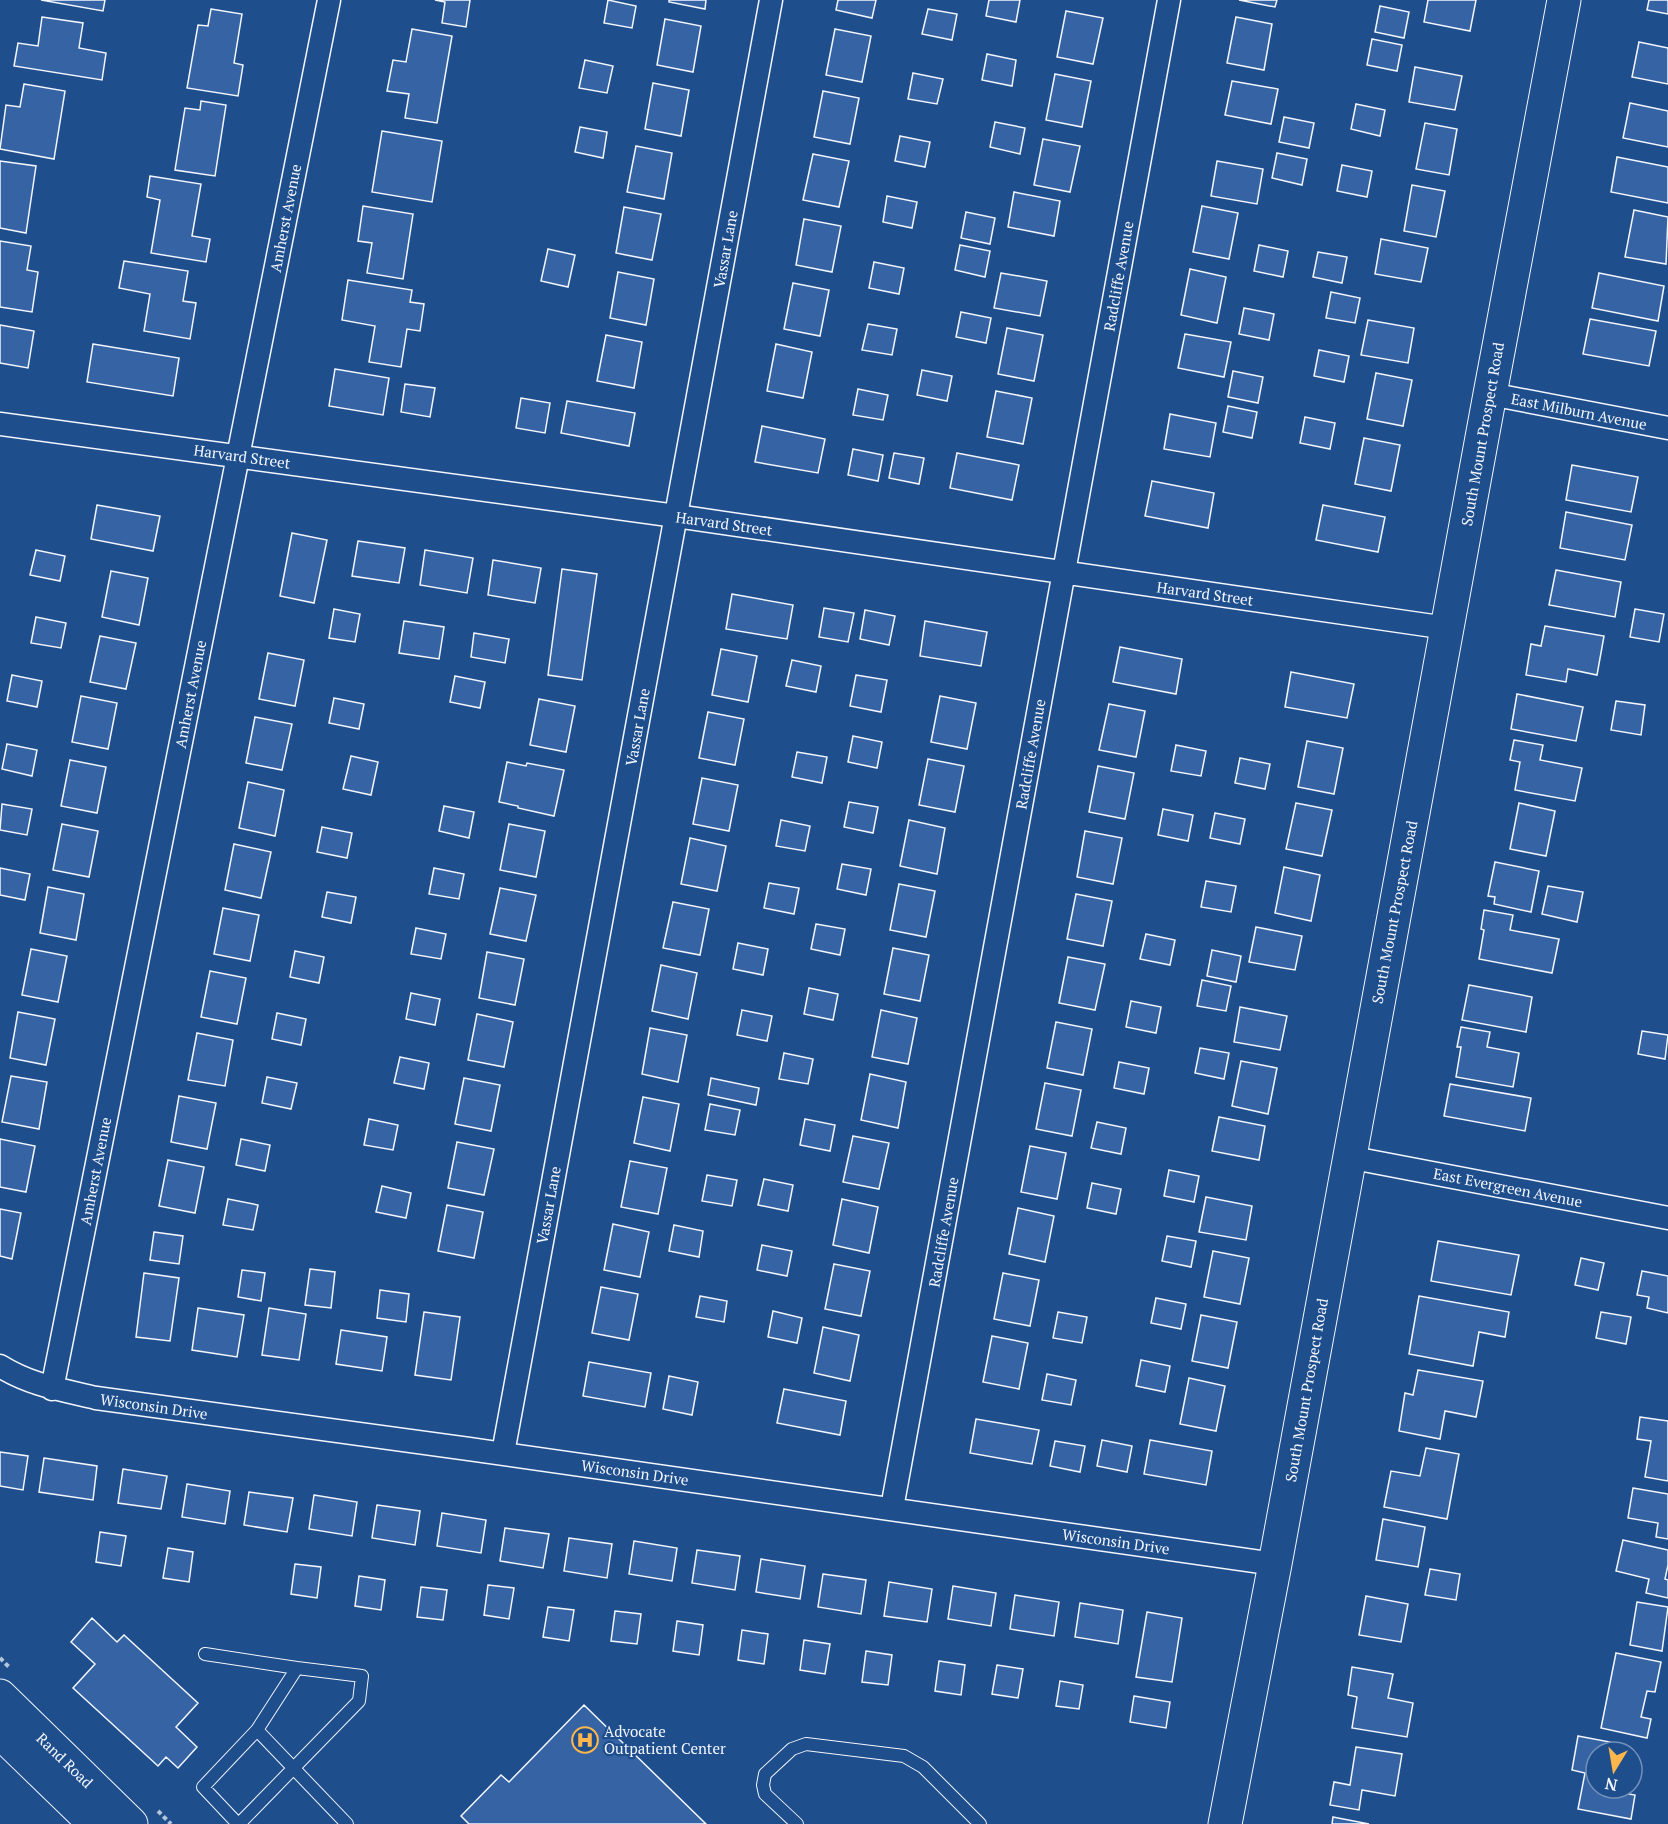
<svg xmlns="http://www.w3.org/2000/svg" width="1668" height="1824" viewBox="0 0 1668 1824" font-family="'PT Serif',serif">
  <rect width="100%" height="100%" fill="#1f4e8c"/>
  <path fill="#3563a3" stroke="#f2f6ff" stroke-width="1.5" d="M41 0H105L103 11Z
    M435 0H470L466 27 442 23 445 2Z
    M608 0 636 6 632 28 604 23Z
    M669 0H706L705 9 669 2Z
    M838 0H876L872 18 836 10Z
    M989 0H1020L1016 22 986 16Z
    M1239 0H1277L1275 7Z
    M1428 0H1476L1470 31 1424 22Z
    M1649 0H1668V14L1647 10Z
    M1380 6 1409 12 1404 38 1375 32Z
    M211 9 242 14 234 63 243 65 238 96 187 88 198 25 208 26Z
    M928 9 957 14 952 40 922 34Z
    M1066 11 1103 18 1093 64 1057 57Z
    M42 17 83 23 79 48 106 53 102 80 14 66 18 43 38 46Z
    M1236 17 1272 24 1264 70 1227 63Z
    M665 19 701 26 693 72 657 65Z
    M412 29 452 36 437 123 405 118 409 94 387 91 393 60 406 62Z
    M835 29 871 36 862 82 826 75Z
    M1372 39 1402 45 1397 71 1367 65Z
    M1639 42 1668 48V84L1632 77Z
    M987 54 1016 60 1012 86 982 80Z
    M585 60 613 66 607 93 579 88Z
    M1415 67 1462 76 1455 110 1409 102Z
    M913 73 943 79 937 104 908 99Z
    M1055 74 1091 81 1082 127 1046 120Z
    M1232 81 1278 89 1271 124 1225 115Z
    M653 83 689 90 681 136 645 129Z
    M24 84 65 91 54 159 0 149 6 105 20 107Z
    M823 91 859 98 850 144 814 137Z
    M201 101 226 105 215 176 175 170 185 108 200 110Z
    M1630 103 1668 111V147L1623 138Z
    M1356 104 1385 110 1380 136 1351 129Z
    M1284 117 1314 123 1309 148 1279 142Z
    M995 122 1025 128 1020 154 990 147Z
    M1425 123 1457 129 1449 175 1416 169Z
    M580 127 607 132 603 158 575 152Z
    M382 131 442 141 432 202 372 192Z
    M900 136 930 142 925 167 895 161Z
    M1043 139 1080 146 1070 192 1034 185Z
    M636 146 672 153 664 199 627 192Z
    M1277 153 1307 159 1302 185 1272 178Z
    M813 154 849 161 839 207 803 200Z
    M1617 157 1668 167V203L1611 192Z
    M0 161 36 166 26 233 0 228Z
    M1217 161 1263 169 1257 204 1211 196Z
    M1342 165 1372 171 1367 197 1337 191Z
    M150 176 201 184 192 236 210 239 206 262 151 253 160 200 147 197Z
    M1412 185 1445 191 1436 237 1404 231Z
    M1014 192 1060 201 1054 236 1008 227Z
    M887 196 917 202 912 228 883 222Z
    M363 206 413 214 403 279 367 273 372 243 358 241Z
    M1202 206 1238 213 1229 259 1193 252Z
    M624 207 661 214 652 260 616 253Z
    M1634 210 1668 217 1666 264 1625 257Z
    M966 212 995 218 990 244 961 238Z
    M804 219 841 226 832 272 796 265Z
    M1381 239 1428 248 1421 282 1375 274Z
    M0 241 31 246 27 270 38 272 32 312 0 307Z
    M960 245 990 251 985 277 955 270Z
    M1259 245 1288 251 1283 277 1254 271Z
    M548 249 575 255 568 287 541 281Z
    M1318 252 1347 257 1342 283 1313 277Z
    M124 261 188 271 183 301 196 303 190 339 144 331 150 294 119 288Z
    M874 262 904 268 899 294 869 288Z
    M1190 269 1226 277 1217 323 1181 315Z
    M618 272 654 279 646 325 610 318Z
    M1001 273 1047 281 1040 316 994 308Z
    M1599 273 1664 286 1658 321 1592 308Z
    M348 280 412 290 410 302 424 304 420 331 407 329 401 367 369 362 375 326 342 320Z
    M793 283 829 290 820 336 784 329Z
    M1331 292 1360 298 1355 323 1326 318Z
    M1244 308 1274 314 1269 340 1239 334Z
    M961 312 991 318 986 343 956 337Z
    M1590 319 1656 331 1649 366 1583 354Z
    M1368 320 1414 328 1408 363 1361 355Z
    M868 324 897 329 892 355 862 350Z
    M0 325 34 331 28 368 0 363Z
    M1007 328 1043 335 1034 381 998 374Z
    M1185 334 1231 342 1224 377 1178 368Z
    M606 335 642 342 634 388 597 381Z
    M93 344 179 358 173 396 87 382Z
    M776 344 812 352 803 398 767 391Z
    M1319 350 1349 356 1344 382 1314 376Z
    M335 369 389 378 383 415 329 406Z
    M922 370 952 376 947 401 917 395Z
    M1233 371 1263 377 1258 403 1228 397Z
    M1376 373 1412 380 1403 426 1367 419Z
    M405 384 435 388 430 417 401 412Z
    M858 389 888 395 883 420 853 415Z
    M996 391 1032 398 1023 444 987 437Z
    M521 398 550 403 545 433 516 428Z
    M567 401 635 413 629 446 561 433Z
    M1228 406 1257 412 1252 438 1223 432Z
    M1170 414 1216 423 1210 457 1164 449Z
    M1305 417 1335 423 1330 449 1300 443Z
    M762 426 825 439 818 473 755 462Z
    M1364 438 1400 445 1391 491 1355 484Z
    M853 449 883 455 878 481 848 475Z
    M894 453 924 458 919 484 889 478Z
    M957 453 1019 465 1012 500 950 488Z
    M1572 465 1638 477 1631 512 1566 500Z
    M1152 481 1214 493 1208 528 1145 516Z
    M97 505 160 516 153 551 91 539Z
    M1323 505 1385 517 1378 552 1316 540Z
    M1566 512 1632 525 1625 560 1560 548Z
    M292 533 327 540 314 603 280 596Z
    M358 541 405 548 399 583 352 576Z
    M36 550 65 556 60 581 30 575Z
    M425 550 473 558 467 593 420 585Z
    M493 560 541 568 535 603 488 595Z
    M562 569 597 574 582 680 548 675Z
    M1556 570 1621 582 1615 617 1549 605Z
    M111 571 148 578 139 625 102 617Z
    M732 594 793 605 787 639 726 629Z
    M824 608 854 613 848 642 819 637Z
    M334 609 360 614 355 642 329 638Z
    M1635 609 1664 614 1659 642 1630 637Z
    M865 610 895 616 889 645 860 639Z
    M36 617 66 623 61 648 31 643Z
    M404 621 444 627 439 659 399 653Z
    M925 621 987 632 981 666 920 656Z
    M1545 626 1604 636 1597 675 1568 669 1566 682 1526 675 1531 644 1541 646Z
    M474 633 509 639 505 663 471 657Z
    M100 636 136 643 126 689 90 682Z
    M1120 647 1182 659 1176 694 1113 682Z
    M721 649 757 656 748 702 712 695Z
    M268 653 304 660 295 706 259 699Z
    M792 660 821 666 816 692 786 686Z
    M1291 672 1354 684 1347 718 1285 707Z
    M12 675 42 681 37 707 7 701Z
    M856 675 887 680 881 712 850 706Z
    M455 676 485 682 480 708 450 702Z
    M1517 694 1583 707 1576 741 1511 729Z
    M81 696 117 703 108 749 72 742Z
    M940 696 976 703 967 749 931 742Z
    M334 698 364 704 359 729 329 723Z
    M539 699 575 706 566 752 530 745Z
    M1616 701 1645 705 1641 735 1611 730Z
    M1109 704 1145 711 1136 757 1099 750Z
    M708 712 744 719 735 765 699 758Z
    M255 717 292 724 282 770 246 763Z
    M853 736 882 742 877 768 848 762Z
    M1514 740 1543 745 1540 760 1582 768 1575 801 1515 790 1520 762 1510 760Z
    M1307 741 1343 748 1334 794 1298 787Z
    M7 744 37 750 32 776 2 769Z
    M1176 745 1206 751 1201 776 1171 771Z
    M797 752 827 757 822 783 792 777Z
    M351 756 378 762 371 795 343 789Z
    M1240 758 1270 764 1265 789 1235 783Z
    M928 759 964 766 955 812 919 805Z
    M70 760 106 767 97 813 61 806Z
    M507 762 526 766 527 763 564 770 554 816 518 808V806L499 802Z
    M1098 766 1134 773 1125 819 1089 812Z
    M702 778 738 785 729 831 693 824Z
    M248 782 284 790 275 836 239 828Z
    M849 802 878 807 873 833 844 827Z
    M1296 803 1332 810 1322 856 1286 849Z
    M1519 803 1555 811 1546 856 1510 849Z
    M2 804 32 809 27 835 0 830Z
    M444 806 474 812 469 838 439 831Z
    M1163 809 1193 815 1188 841 1158 835Z
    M1215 813 1245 819 1240 844 1210 838Z
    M781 820 810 826 805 851 776 846Z
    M909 820 945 828 937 874 900 866Z
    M62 824 98 831 89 877 53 870Z
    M509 824 545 831 536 877 500 870Z
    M322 827 352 833 347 858 317 852Z
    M1085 831 1122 838 1113 884 1077 877Z
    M690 838 726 846 717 891 681 884Z
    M234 844 271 852 261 898 225 890Z
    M1495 862 1539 871 1531 912 1494 904 1495 897 1488 896Z
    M842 864 871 869 866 895 837 889Z
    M1284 867 1320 875 1311 921 1275 913Z
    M0 868 30 874 25 900 0 895Z
    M434 868 464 874 459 899 429 894Z
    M1206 881 1236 886 1231 912 1201 907Z
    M769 883 799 888 794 914 764 908Z
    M899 884 935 891 926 937 890 930Z
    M1548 886 1583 892 1577 922 1542 914Z
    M48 887 84 894 76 940 40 933Z
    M500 888 536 895 526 941 490 934Z
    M327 892 356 897 351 923 322 917Z
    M1076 894 1112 901 1103 946 1067 939Z
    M673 902 709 909 700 955 663 948Z
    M223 908 259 915 250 961 214 954Z
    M1484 910 1513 915 1510 930 1559 939 1552 973 1479 959 1484 930 1481 929Z
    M816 924 845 929 840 955 811 949Z
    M1256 927 1302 936 1295 970 1249 962Z
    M416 928 446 934 441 959 411 954Z
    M1146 934 1175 940 1170 965 1140 959Z
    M738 943 768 949 763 975 733 969Z
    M893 948 929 955 920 1001 884 994Z
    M31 949 67 956 58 1002 22 995Z
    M1212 950 1241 956 1236 982 1207 976Z
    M295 951 324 957 319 983 290 977Z
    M487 952 524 959 515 1005 479 998Z
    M1068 957 1105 964 1095 1010 1059 1003Z
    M661 965 697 973 688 1019 652 1011Z
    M210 971 246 978 237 1024 201 1017Z
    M1202 980 1231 986 1226 1011 1197 1006Z
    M1469 985 1532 997 1526 1032 1462 1020Z
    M809 988 838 994 833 1020 804 1014Z
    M411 993 440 999 435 1025 406 1019Z
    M1131 1001 1161 1007 1156 1033 1126 1027Z
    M1240 1007 1287 1016 1280 1050 1234 1042Z
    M742 1010 772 1016 767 1041 737 1035Z
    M881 1010 917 1018 908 1064 872 1057Z
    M18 1012 55 1019 46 1065 10 1058Z
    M277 1013 306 1019 301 1045 272 1039Z
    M477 1014 513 1022 504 1067 468 1060Z
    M1056 1022 1092 1029 1083 1075 1047 1068Z
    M1461 1027 1490 1032 1487 1047 1519 1053 1513 1087 1456 1077 1461 1047H1457Z
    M650 1028 687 1035 678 1082 642 1074Z
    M1642 1031 1668 1035 1665 1059 1638 1054Z
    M197 1033 233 1040 225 1086 188 1080Z
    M1200 1048 1229 1053 1224 1079 1195 1073Z
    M784 1053 813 1059 808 1084 779 1079Z
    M400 1057 429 1063 424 1089 394 1083Z
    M1241 1061 1277 1068 1268 1114 1232 1106Z
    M1119 1062 1149 1068 1144 1094 1114 1088Z
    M870 1074 906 1082 898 1128 861 1120Z
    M11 1076 47 1082 39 1129 2 1122Z
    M267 1077 297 1083 291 1109 262 1103Z
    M464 1078 500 1085 491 1131 455 1124Z
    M711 1078 759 1088 756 1105 708 1095Z
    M1045 1083 1081 1090 1072 1136 1036 1129Z
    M1450 1084 1531 1098 1525 1131 1444 1116Z
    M179 1096 216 1103 207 1149 171 1142Z
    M643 1097 679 1104 670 1151 634 1143Z
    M710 1104 740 1110 735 1135 705 1130Z
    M1219 1117 1265 1126 1259 1160 1212 1151Z
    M369 1119 398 1125 393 1150 364 1145Z
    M805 1119 835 1125 830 1151 800 1145Z
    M1097 1122 1126 1128 1121 1154 1091 1148Z
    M853 1136 889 1143 879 1189 843 1182Z
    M0 1139 35 1146 26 1192 0 1187Z
    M241 1139 270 1145 265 1171 236 1165Z
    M457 1142 494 1149 484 1195 448 1188Z
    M1030 1146 1066 1153 1057 1199 1021 1192Z
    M168 1160 204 1167 195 1213 159 1206Z
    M630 1161 667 1168 658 1214 621 1207Z
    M1169 1170 1199 1176 1194 1202 1164 1196Z
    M707 1175 737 1180 732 1206 702 1201Z
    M764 1179 793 1185 788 1211 758 1205Z
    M1092 1183 1121 1189 1116 1214 1087 1208Z
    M382 1186 411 1193 406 1218 376 1212Z
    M1206 1197 1252 1206 1246 1240 1199 1232Z
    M228 1199 258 1205 253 1230 223 1225Z
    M842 1199 878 1207 869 1253 833 1245Z
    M447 1205 483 1212 474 1258 438 1251Z
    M1018 1208 1054 1216 1045 1262 1009 1254Z
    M0 1209 21 1213 12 1259 0 1256Z
    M613 1224 649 1232 640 1277 604 1270Z
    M674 1225 703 1231 699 1257 669 1251Z
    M154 1232 183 1236 179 1264 150 1260Z
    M1167 1236 1196 1241 1191 1267 1162 1261Z
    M1438 1241 1519 1255 1511 1295 1431 1281Z
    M762 1245 792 1251 787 1276 757 1270Z
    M1213 1251 1249 1258 1240 1304 1204 1297Z
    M1581 1258 1604 1263 1598 1290 1575 1285Z
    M834 1264 870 1271 861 1316 825 1309Z
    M310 1269 335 1272 331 1308 305 1305Z
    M242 1270 265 1273 261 1301 238 1297Z
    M1642 1271 1668 1276V1313L1647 1308 1649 1297 1637 1295Z
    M144 1273 179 1278 170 1341 136 1337Z
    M1003 1273 1039 1280 1030 1326 994 1319Z
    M601 1287 638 1294 629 1340 592 1333Z
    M380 1290 409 1294 406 1322 377 1318Z
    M700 1296 727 1301 724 1322 696 1317Z
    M1419 1296 1509 1312 1505 1337 1479 1332 1473 1366 1409 1354Z
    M1156 1298 1186 1304 1181 1329 1151 1323Z
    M198 1308 244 1315 237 1357 192 1350Z
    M269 1308 306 1314 299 1360 262 1355Z
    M773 1311 802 1318 797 1343 768 1337Z
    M424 1312 460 1317 451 1380 415 1375Z
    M1058 1312 1087 1317 1082 1343 1053 1338Z
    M1601 1312 1631 1317 1626 1344 1596 1338Z
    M1201 1315 1237 1322 1228 1368 1192 1361Z
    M823 1327 859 1335 850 1381 814 1373Z
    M341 1330 387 1337 382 1371 336 1364Z
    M992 1336 1028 1343 1019 1389 983 1382Z
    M1141 1360 1170 1366 1165 1392 1136 1386Z
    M589 1362 651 1373 645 1407 583 1396Z
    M1418 1370 1483 1381 1476 1417 1445 1411 1440 1439 1399 1431 1405 1393 1413 1395Z
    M1047 1374 1076 1380 1071 1405 1042 1400Z
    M669 1376 698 1382 692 1415 663 1409Z
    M1189 1378 1225 1386 1216 1431 1180 1424Z
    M784 1389 846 1401 840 1435 777 1423Z
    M1640 1417 1668 1421V1481L1645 1477 1651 1441 1637 1439Z
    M976 1419 1039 1430 1032 1464 970 1453Z
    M1102 1440 1132 1446 1127 1472 1097 1466Z
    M1150 1440 1212 1451 1206 1485 1144 1474Z
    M1055 1441 1085 1446 1080 1472 1050 1466Z
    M1426 1448 1459 1454 1447 1519 1384 1507 1391 1471 1420 1476Z
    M0 1452 28 1456 23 1490 0 1486Z
    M44 1458 97 1466 93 1500 39 1492Z
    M123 1469 167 1476 161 1509 118 1503Z
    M187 1484 230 1491 225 1524 182 1517Z
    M1633 1488 1668 1494V1539L1656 1537 1658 1523 1628 1518Z
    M249 1492 293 1498 287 1532 244 1525Z
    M314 1495 357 1502 352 1536 309 1529Z
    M377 1505 420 1511 415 1545 372 1538Z
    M442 1513 486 1520 481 1553 437 1546Z
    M1383 1519 1425 1527 1418 1567 1376 1560Z
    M505 1528 549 1534 543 1568 500 1561Z
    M100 1532 126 1536 121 1566 96 1562Z
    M569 1538 612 1544 607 1578 564 1571Z
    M1623 1540 1668 1550V1565L1665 1579 1668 1580V1598L1646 1593 1649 1579 1616 1571Z
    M634 1541 677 1548 672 1581 629 1574Z
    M168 1548 193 1552 189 1582 163 1578Z
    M697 1550 740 1556 735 1590 692 1583Z
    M761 1559 805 1566 800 1599 756 1592Z
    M295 1564 321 1567 317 1598 291 1594Z
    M1430 1569 1460 1574 1456 1600 1425 1595Z
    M823 1574 866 1580 861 1614 818 1607Z
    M359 1576 385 1580 381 1610 355 1606Z
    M889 1582 932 1589 927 1622 884 1616Z
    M488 1585 514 1588 509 1619 484 1615Z
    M953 1586 996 1593 991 1626 948 1619Z
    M421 1587 447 1590 443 1620 417 1617Z
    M1015 1595 1059 1602 1054 1636 1010 1629Z
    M1366 1596 1408 1604 1401 1642 1359 1635Z
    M1637 1602 1668 1607 1662 1651 1630 1645Z
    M1080 1603 1123 1610 1118 1644 1075 1637Z
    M548 1607 574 1610 569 1641 543 1637Z
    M615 1611 641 1614 637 1644 611 1641Z
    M1147 1612 1182 1618 1172 1682 1136 1677Z
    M92 1618 117 1642 124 1635 198 1703 176 1727 197 1747 178 1768 166 1757 158 1766 73 1688 95 1664 71 1642Z
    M677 1621 703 1625 699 1655 673 1651Z
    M742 1630 768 1634 764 1664 738 1660Z
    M804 1640 830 1644 825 1674 800 1670Z
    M866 1651 892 1655 888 1685 862 1682Z
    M1616 1653 1661 1662 1655 1692 1647 1691 1641 1717 1651 1719 1647 1738 1601 1728Z
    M939 1661 965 1665 961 1695 935 1691Z
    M997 1665 1023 1669 1018 1698 992 1694Z
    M1352 1667 1393 1674 1388 1698 1413 1703 1407 1737 1352 1728 1357 1697 1348 1695Z
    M1060 1681 1083 1685 1079 1709 1056 1706Z
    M1134 1696 1170 1702 1166 1728 1130 1722Z
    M584 1705 706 1824H469L461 1816 501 1775 509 1782Z
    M1578 1736 1610 1742 1608 1752H1596V1788H1624L1623 1793 1635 1795 1631 1819 1578 1809 1585 1773 1572 1770Z
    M1356 1747 1402 1754 1395 1796 1362 1790 1359 1810 1330 1805 1334 1782 1350 1785Z
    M1333 1817 1369 1824H1332Z"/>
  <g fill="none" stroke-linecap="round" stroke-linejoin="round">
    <g stroke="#f2f6ff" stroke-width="14">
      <path id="service" d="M205 1654 297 1668
        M238 1824 203 1787 257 1730
        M239 1824 359 1701 362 1676 297 1668 257 1730 347 1824
        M797 1824 765 1794 763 1785 765 1774 792 1749 806 1744 904 1756 923 1767 980 1824"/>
    </g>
    <g stroke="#f2f6ff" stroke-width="25">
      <path id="minor" d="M1490 394 1668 428
        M0 424 676 516 1447 628
        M1348 1157 1668 1218
        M0 1366C30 1385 63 1390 96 1398L469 1449 1275 1564
        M52 1389 329 0
        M503 1453 771 0
        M892 1508 1169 0"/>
    </g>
    <g stroke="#f2f6ff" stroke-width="35">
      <path id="secondary" d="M1225 1824 1275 1564 1490 394 1564 0"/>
    </g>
    <g stroke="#f2f6ff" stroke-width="35">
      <path id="primary" d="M0 1696 131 1824
        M0 1732 95 1824"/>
    </g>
    <path stroke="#b3c4dc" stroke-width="4" stroke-dasharray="4.5 3" stroke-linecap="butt" d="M0 1658 10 1668
      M158 1811 171 1824"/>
    <use href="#service" stroke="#1f4e8c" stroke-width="12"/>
    <use href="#minor" stroke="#1f4e8c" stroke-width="22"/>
    <use href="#secondary" stroke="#1f4e8c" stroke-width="33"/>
    <use href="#primary" stroke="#1f4e8c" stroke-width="33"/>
  </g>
  <defs>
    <g id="hospital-ring" transform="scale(1.35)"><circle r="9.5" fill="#1f4e8c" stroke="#ffb74d" stroke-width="1.5"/><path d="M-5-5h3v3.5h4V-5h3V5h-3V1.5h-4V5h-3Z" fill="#ffb74d"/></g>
  </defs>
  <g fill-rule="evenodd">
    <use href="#hospital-ring" x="585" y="1740"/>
  </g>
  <g text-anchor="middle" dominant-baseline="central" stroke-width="4.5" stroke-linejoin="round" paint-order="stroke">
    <g font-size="15" fill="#f2f6ff" stroke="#1f4e8c">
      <text transform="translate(285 218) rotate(-79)">Amherst Avenue</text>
      <text transform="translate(725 249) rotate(-80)">Vassar Lane</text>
      <text transform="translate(1118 276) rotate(-80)">Radcliffe Avenue</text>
      <text transform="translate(1579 411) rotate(11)">East Milburn Avenue</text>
      <text transform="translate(1482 434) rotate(-80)">South Mount Prospect Road</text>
      <text transform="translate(242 456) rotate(8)">Harvard Street</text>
      <text transform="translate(724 523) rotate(8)">Harvard Street</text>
      <text transform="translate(1205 593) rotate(8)">Harvard Street</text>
      <text transform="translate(190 694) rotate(-79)">Amherst Avenue</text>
      <text transform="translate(637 727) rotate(-80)">Vassar Lane</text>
      <text transform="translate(1030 754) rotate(-80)">Radcliffe Avenue</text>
      <text transform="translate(1394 912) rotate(-79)">South Mount Prospect Road</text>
      <text transform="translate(95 1171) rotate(-79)">Amherst Avenue</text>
      <text transform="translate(1508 1187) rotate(11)">East Evergreen Avenue</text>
      <text transform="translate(548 1205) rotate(-80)">Vassar Lane</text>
      <text transform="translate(943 1232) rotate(-80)">Radcliffe Avenue</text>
      <text transform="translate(1306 1390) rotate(-80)">South Mount Prospect Road</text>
      <text transform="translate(154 1406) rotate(8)">Wisconsin Drive</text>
      <text transform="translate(635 1472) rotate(8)">Wisconsin Drive</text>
      <text transform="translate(1116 1541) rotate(8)">Wisconsin Drive</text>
      <text transform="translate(65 1760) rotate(44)">Rand Road</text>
    </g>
    <g font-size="15" fill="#f2f6ff" stroke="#1f4e8c" text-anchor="start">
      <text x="604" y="1731">Advocate<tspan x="604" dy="17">Outpatient Center</tspan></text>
    </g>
  </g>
  <g transform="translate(1614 1770) rotate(191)"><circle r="28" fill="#1f4e8c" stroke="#7391ba" stroke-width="1.5"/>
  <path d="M0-4.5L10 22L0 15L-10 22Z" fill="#ffb74d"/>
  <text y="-9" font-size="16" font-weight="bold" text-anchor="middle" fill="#f2f6ff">N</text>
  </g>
</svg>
